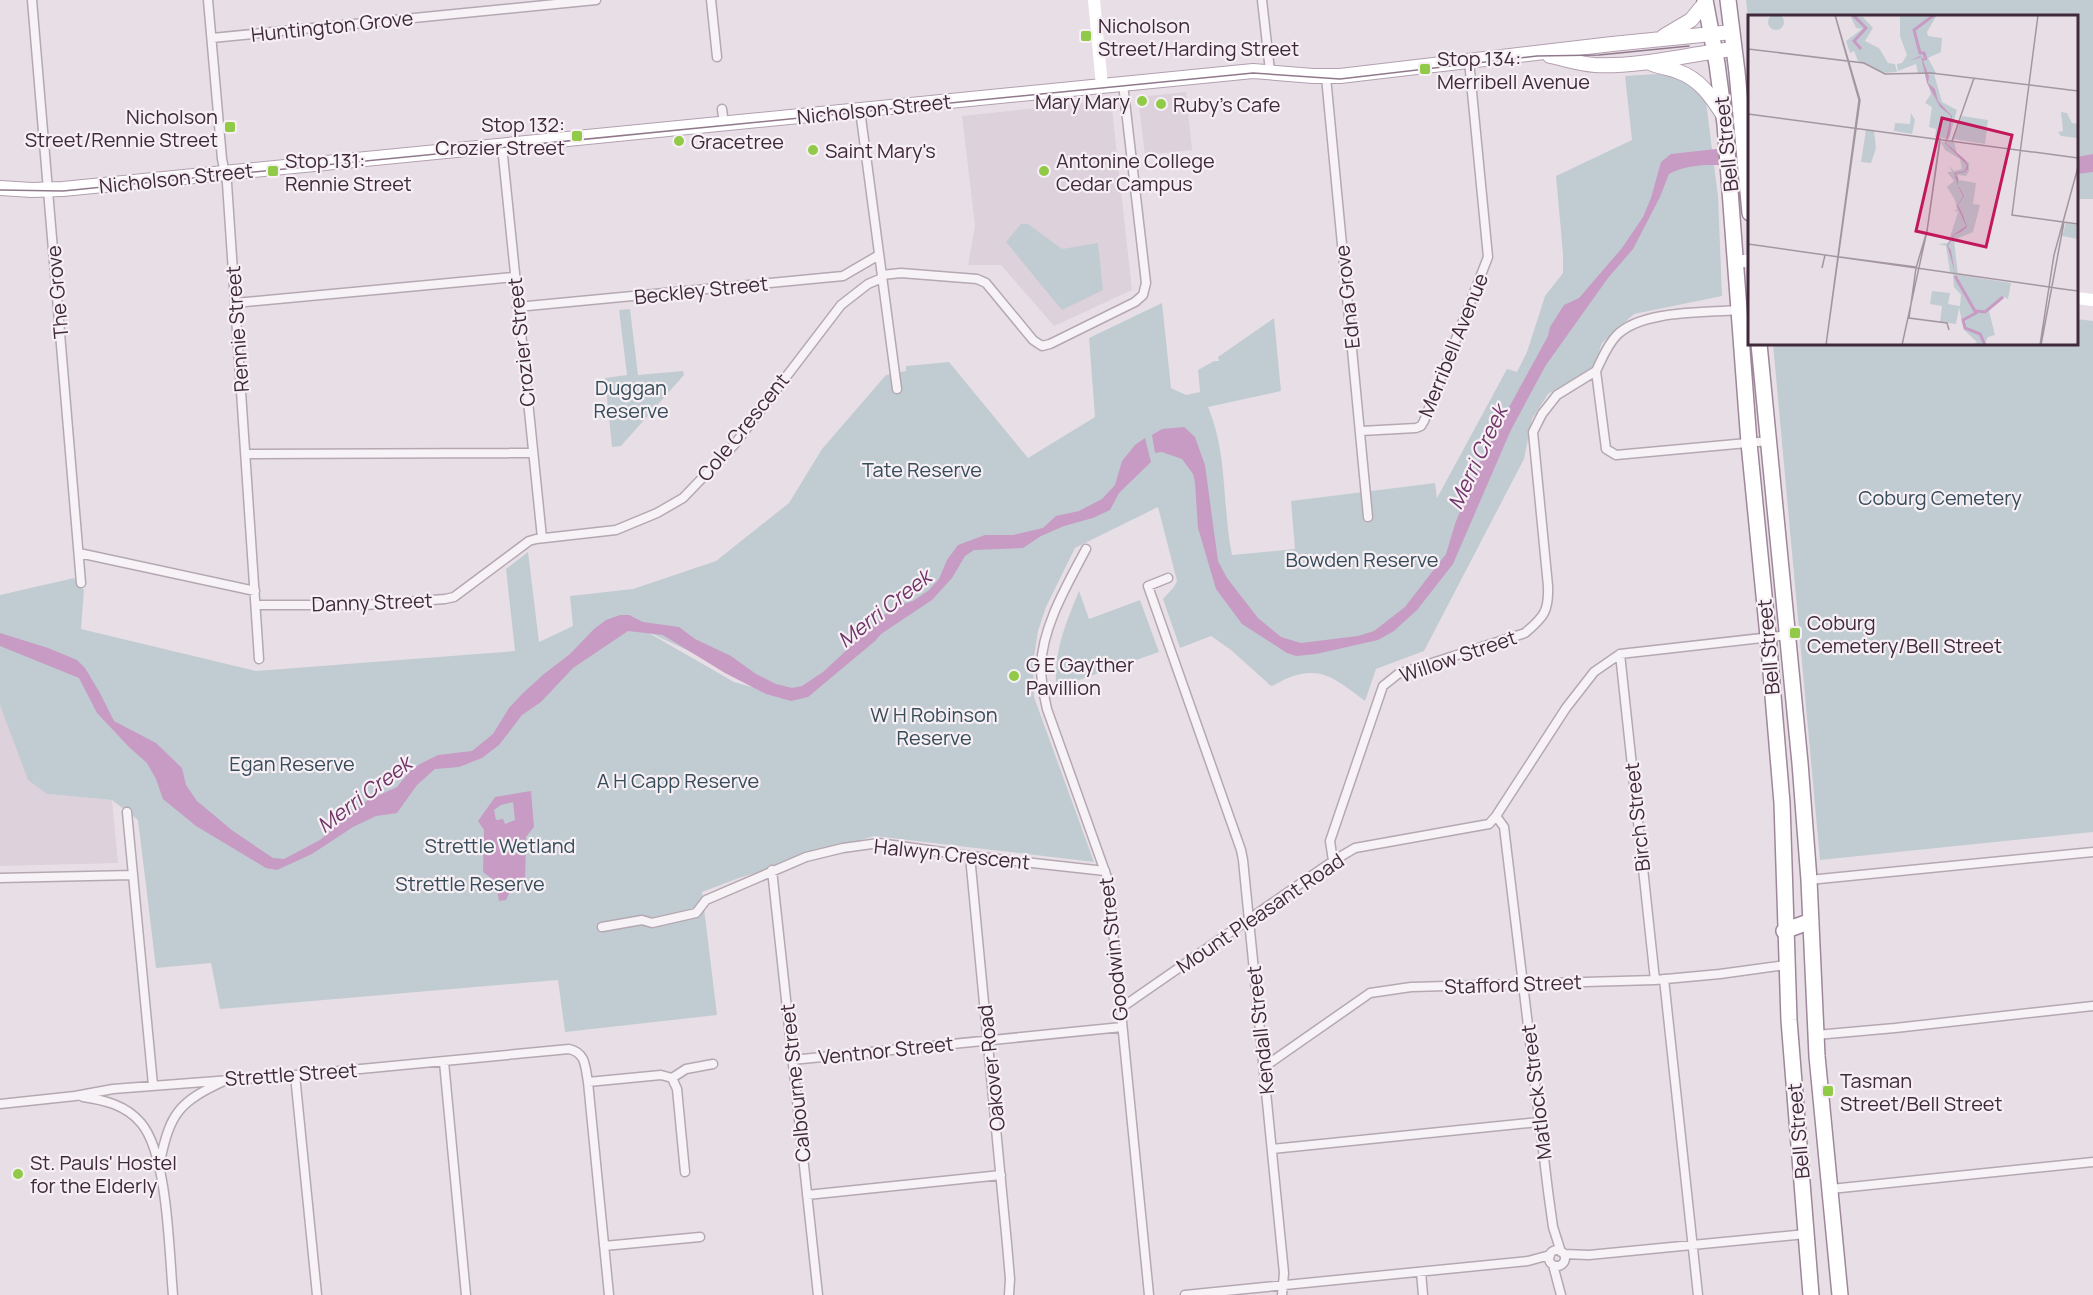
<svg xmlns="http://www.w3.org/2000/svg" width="2093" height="1295" viewBox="0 0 2093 1295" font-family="Manrope,sans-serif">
  <rect width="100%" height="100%" fill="#e8dfe6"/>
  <path fill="#ddd1db" d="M1186 92 1192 150 1145 155 1138 97Z
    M1111 100 1132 290 1054 326 1001 265H968L975 226 962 116Z
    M0 705 47 794 112 800 118 863 0 866Z"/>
  <path fill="#c1ccd2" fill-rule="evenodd" d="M1746 0H2093V199H2077L2076 16H1750L1749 25Z
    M1658 74 1678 79 1691 87 1706 102 1718 196 1722 296 1634 314 1602 343 1594 366 1548 394 1532 419 1524 459 1424 651 1376 669 1365 701C1339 682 1322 664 1288 678 1282 680 1278 684 1271 686L1231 650 1211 636 1180 648 1163 599 1174 587 1177 581 1158 507 1075 548 1046 607 1038 631 1033 663 1034 697 1094 862 874 836 739 878 702 892 717 1015 565 1032 558 980 220 1009 211 963 156 968 138 820 112 800 47 794 28 780 0 705V595L74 578 84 590 81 629 256 671 515 651 506 569 528 552 539 642 573 626 570 596 633 589 716 561 789 503 822 449 886 375 906 371V366L949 362 1028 458 1095 417 1089 338 1162 303 1171 388 1186 395 1200 392 1198 370 1214 361H1219L1218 357 1274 318 1281 391 1208 407C1228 454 1222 505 1232 555L1295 549 1291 501 1435 483 1437 498 1507 369 1517 372 1527 352 1545 296 1563 273V254L1556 176 1632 140 1625 76ZM642 629 778 693 777 694 734 682Z
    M1021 224H1028L1062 249 1098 243 1103 290 1062 310 1006 242Z
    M630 309 638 375 683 371 684 375 621 446 612 447 605 378 627 375 619 310Z
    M2077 319 2093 321V832L1820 860 1773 344H2076Z
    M1079 591 1089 619 1140 600 1159 652 1056 688C1054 651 1065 625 1079 591Z"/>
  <path fill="#c79bc3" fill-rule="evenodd" d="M1749 148V166C1724 166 1692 161 1669 174L1660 197 1633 249 1608 278 1546 365 1527 400 1510 432 1453 564 1417 610 1394 631 1378 640 1316 654 1296 656 1287 653 1242 624 1216 589 1198 528 1195 483 1193 474 1182 459 1162 452 1155 453 1152 435 1162 429 1184 427 1195 437 1205 465 1218 561 1227 578 1258 618 1281 637 1301 643 1358 636 1374 631 1405 607 1446 554 1455 524 1482 457 1548 336 1550 327 1564 305 1579 298 1622 248 1643 217 1651 198 1661 162 1671 154 1716 149Z
    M2093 154V172L2077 174V157Z
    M1145 438 1151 462 1119 493 1110 510 1093 518 1064 526 1041 536 1023 548 974 550 965 556 952 578 932 600 881 634 875 641 808 697 791 701 766 694 725 673 663 635 628 631 573 668 541 702 522 715 499 745 482 758 459 767 435 769 417 785 397 813 376 816 353 827 312 854 277 870 266 868 196 826 163 799 156 779 147 763 129 747 97 713 79 678 0 646V633L48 648 77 660 85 668 100 693 114 721 156 743 182 768 186 785 197 801 233 831 273 858 284 859 320 840 352 811 368 800 397 787 410 771 420 764 438 755 472 751 493 734 509 708 523 693 544 674 570 654 594 629 606 620 620 615H629L643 622 679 627 695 639 731 656 756 674 776 684 792 688 802 686 823 672 893 607 913 601 929 590 939 579 947 560 958 545 985 535H1013L1043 528 1056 516 1079 511 1102 499 1115 485 1122 461 1135 445Z
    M531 791 534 827 526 837 525 884 512 887 506 900 499 901 496 882 483 872 484 830 478 821 495 797ZM513 802 515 820 505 824 503 819 496 820 494 810 501 805Z"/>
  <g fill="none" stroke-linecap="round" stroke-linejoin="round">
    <g stroke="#b5a8b2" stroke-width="11">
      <path id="street" d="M32 0 81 583
        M208 0 222 159 227 183 259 659
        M711 0 717 57
        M1262 0 1270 71
        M212 38 596 0
        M1326 77 1368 517
        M722 109 724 124
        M860 110 897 389
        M502 146 542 538
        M882 275 901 273 977 279 986 283 1033 340 1042 346 1050 344 1135 302 1143 295 1146 283 1123 84
        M235 303 514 277
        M517 307 843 276 879 255
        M1596 371 1606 449 1616 455 1769 441
        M1596 371C1602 359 1607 345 1617 335 1642 310 1704 313 1738 310
        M1361 431 1416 428 1421 426 1424 421 1488 257 1469 61
        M246 454 533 453
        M1086 549C1067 585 1042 627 1041 667 1041 681 1044 696 1047 709L1108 880 1149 1295
        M79 553 255 591
        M1168 578 1148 586 1241 850 1243 860 1284 1273 1282 1295
        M256 605H365L445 599 454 597 529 541 536 539 616 530 657 513 683 498 734 445 841 305 868 284 882 278
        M1620 654 1655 980
        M127 812 153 1085
        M1496 816 1504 827 1548 1191 1553 1227 1561 1252
        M970 856 1007 1244 1010 1279 1009 1295
        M1333 861 1330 841 1383 686 1398 674 1525 633C1544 617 1549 611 1548 586L1533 432 1542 414 1557 395 1596 371
        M772 870 818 1295
        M0 878 133 875
        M1809 880 2093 852
        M602 927 642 920 652 923 696 913 706 900 806 857 843 848 879 843 970 856 1105 871
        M1664 979 1698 1295
        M1121 1008 1333 861 1355 848 1489 824 1496 816 1566 708 1594 672 1620 654 1788 635
        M1816 1035 1895 1028 2093 1006
        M792 1060 1122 1027
        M444 1062 466 1295
        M1264 1067 1370 993 1411 987 1655 980 1720 974 1786 965
        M295 1075 317 1295
        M672 1078 677 1089 685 1172
        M672 1078 686 1069 713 1064
        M588 1082 661 1075 672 1078
        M83 1097C104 1100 126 1105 141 1123 168 1155 169 1252 173 1295
        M0 1104 75 1096 113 1089 308 1074 569 1049C586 1053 585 1066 588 1082L609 1295
        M1272 1149 1539 1122
        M160 1162C170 1113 179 1102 224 1081
        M1831 1189 2093 1162
        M807 1195 1001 1175
        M604 1246 700 1237
        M1549 1258a8 8 0 1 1 16 0a8 8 0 1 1-16 0Z
        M1564 1254 1589 1255 1806 1234
        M1553 1265 1561 1295
        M1421 1272 1423 1295
        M1185 1295 1528 1261 1550 1255"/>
    </g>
    <g stroke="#b39fb0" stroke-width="16">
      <path id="primary" d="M1664 36 1691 20 1705 3
        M1550 56C1565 59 1580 64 1595 65 1642 67 1688 54 1734 49
        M1650 63C1659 67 1668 68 1677 71 1700 79 1711 96 1724 116
        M0 188 32 190 63 189 1253 71 1313 76H1340L1612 44 1732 32"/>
    </g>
    <g stroke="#9e879a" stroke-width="18">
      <path id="highway" d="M1705 0 1717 64 1725 124 1749 443 1768 636 1782 803 1789 1020 1811 1295
        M1728 0 1737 72 1750 213
        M1759 344 1800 763 1809 880 1817 1056 1840 1295
        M1784 931 1811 921"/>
    </g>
    <use href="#street" stroke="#f6f2f5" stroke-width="8"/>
    <path stroke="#fff" stroke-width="12" d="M1094 0 1102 86
      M1736 261H1750
      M2076 298 2093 300"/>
    <use href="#primary" stroke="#fff" stroke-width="14"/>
    <use href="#highway" stroke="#fff" stroke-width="15"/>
    <path stroke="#91798c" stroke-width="1.5" d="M0 190 63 191 1253 73 1340 79 1537 56 1599 55 1689 46"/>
  </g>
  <g fill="#91c948" stroke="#f6eff4" stroke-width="2">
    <rect x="1080" y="30" width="12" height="12" rx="3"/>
    <rect x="1419" y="63" width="12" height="12" rx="3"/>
    <circle cx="1142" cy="101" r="6"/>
    <circle cx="1161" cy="104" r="6"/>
    <rect x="224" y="121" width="12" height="12" rx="3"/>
    <rect x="571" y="130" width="12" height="12" rx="3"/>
    <circle cx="679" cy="141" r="6"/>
    <circle cx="813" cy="150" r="6"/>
    <rect x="267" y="165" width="12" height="12" rx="3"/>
    <circle cx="1044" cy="171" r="6"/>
    <rect x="1789" y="627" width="12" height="12" rx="3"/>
    <circle cx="1014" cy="676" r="6"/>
    <rect x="1822" y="1085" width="12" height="12" rx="3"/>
    <circle cx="18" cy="1174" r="6"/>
  </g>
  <g text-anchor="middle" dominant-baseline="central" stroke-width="4.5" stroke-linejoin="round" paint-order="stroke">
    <g font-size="20" fill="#3f293a" stroke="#f6eff4" text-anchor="start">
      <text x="1098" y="25">Nicholson<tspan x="1098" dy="23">Street/Harding Street</tspan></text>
      <text x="1437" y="58">Stop 134:<tspan x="1437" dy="23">Merribell Avenue</tspan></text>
      <text x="1130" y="101" text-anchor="end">Mary Mary</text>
      <text x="1173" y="104">Ruby's Cafe</text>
      <text x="218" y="116" text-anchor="end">Nicholson<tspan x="218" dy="23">Street/Rennie Street</tspan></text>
      <text x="565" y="124" text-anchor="end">Stop 132:<tspan x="565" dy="23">Crozier Street</tspan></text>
      <text x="691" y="141">Gracetree</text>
      <text x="825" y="150">Saint Mary's</text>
      <text x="285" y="160">Stop 131:<tspan x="285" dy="23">Rennie Street</tspan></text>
      <text x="1056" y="160">Antonine College<tspan x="1056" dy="23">Cedar Campus</tspan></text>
      <text x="1807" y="622">Coburg<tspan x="1807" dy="23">Cemetery/Bell Street</tspan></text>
      <text x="1026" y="664">G E Gayther<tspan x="1026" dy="23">Pavillion</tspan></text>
      <text x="1840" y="1080">Tasman<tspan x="1840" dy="23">Street/Bell Street</tspan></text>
      <text x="30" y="1162">St. Pauls' Hostel<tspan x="30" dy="23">for the Elderly</tspan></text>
    </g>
    <g font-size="20" fill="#3f293a" stroke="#f6eff4">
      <text transform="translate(332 26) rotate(-6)">Huntington Grove</text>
      <text transform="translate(874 109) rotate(-6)">Nicholson Street</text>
      <text transform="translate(1726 144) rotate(-96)">Bell Street</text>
      <text transform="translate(176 178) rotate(-6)">Nicholson Street</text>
      <text transform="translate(701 290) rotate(-6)">Beckley Street</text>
      <text transform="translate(57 292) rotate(-95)">The Grove</text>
      <text transform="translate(1347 297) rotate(-96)">Edna Grove</text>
      <text transform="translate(237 329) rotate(-94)">Rennie Street</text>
      <text transform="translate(521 342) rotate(-96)">Crozier Street</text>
      <text transform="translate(1453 345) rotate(-68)">Merribell Avenue</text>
      <text transform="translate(743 427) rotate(-51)">Cole Crescent</text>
      <text transform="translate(372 602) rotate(-2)">Danny Street</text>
      <text transform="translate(1768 647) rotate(-95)">Bell Street</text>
      <text transform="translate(1458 656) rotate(-19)">Willow Street</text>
      <text transform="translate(1637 817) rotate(-96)">Birch Street</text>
      <text transform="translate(952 854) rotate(6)">Halwyn Crescent</text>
      <text transform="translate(1260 913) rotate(-34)">Mount Pleasant Road</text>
      <text transform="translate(1113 949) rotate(-96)">Goodwin Street</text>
      <text transform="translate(1513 984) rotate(-2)">Stafford Street</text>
      <text transform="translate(1260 1030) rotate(-96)">Kendall Street</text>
      <text transform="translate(886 1050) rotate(-6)">Ventnor Street</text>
      <text transform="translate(991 1068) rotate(-96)">Oakover Road</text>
      <text transform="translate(291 1074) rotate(-4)">Strettle Street</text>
      <text transform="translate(795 1083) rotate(-96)">Calbourne Street</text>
      <text transform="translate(1536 1092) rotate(-97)">Matlock Street</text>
      <text transform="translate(1798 1131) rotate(-95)">Bell Street</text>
    </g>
    <g font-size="20" fill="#364c5a" stroke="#f6eff4">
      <text x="631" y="387">Duggan<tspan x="631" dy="23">Reserve</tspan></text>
      <text x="922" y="469">Tate Reserve</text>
      <text x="1940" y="497">Coburg Cemetery</text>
      <text x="1362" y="559">Bowden Reserve</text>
      <text x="934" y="714">W H Robinson<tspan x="934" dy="23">Reserve</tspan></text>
      <text x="292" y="763">Egan Reserve</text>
      <text x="678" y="780">A H Capp Reserve</text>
      <text x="500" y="845">Strettle Wetland</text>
      <text x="470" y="883">Strettle Reserve</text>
    </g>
    <g font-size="21" font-style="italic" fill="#713469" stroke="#f6eff4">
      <text transform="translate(1477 457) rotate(-65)">Merri Creek</text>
      <text transform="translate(884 608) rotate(-38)">Merri Creek</text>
      <text transform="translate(364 794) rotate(-37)">Merri Creek</text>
    </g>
  </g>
  <g transform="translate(1748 15)">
    <rect width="330" height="330" fill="#e8dfe6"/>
    <path d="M20 7a8 8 0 1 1 16 0a8 8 0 1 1-16 0ZM102 0 115 2 125 13 117 26 131 33 140 48 147 49 149 57 135 58 110 46 106 36 102 38 98 26 114 14 108 13ZM152 0H189L179 17 180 21 194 23 193 37 180 43 188 58 170 59 168 49 150 56 149 49 154 48 159 40 152 21ZM186 59 194 87 209 95 201 124 187 122 188 114 181 112 184 92 177 88 183 79 177 60ZM313 97 319 98 324 108 330 109 329 123 313 121 310 117 315 116ZM163 98 167 105 164 119 146 116 147 108 162 109ZM214 101 240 105 237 129 205 124ZM118 115 126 116 128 133 123 148 113 147ZM193 127H206L209 138 221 148V156L218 161 210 160 211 165 228 168 225 189 232 190 225 217 206 225 210 259 202 257 198 231 190 229 200 228 210 197 205 195H209L207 185 199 172 206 166 199 157H204L201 151 206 156 214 154 212 144 197 135ZM318 208 330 210V224L314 221ZM205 259 263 268 260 284 256 282 241 296 247 320 240 322 237 328 241 330H225L229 327 216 315 211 293 208 309 192 307 194 291 182 289 184 276 202 278 200 289 212 291 213 280 206 272Z" fill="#c1ccd2"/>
    <path d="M172 41 177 45 175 46 181 61 180 68 187 74 190 86 204 101 202 119 198 128 217 145 220 150V154L217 157 207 159 210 163V171L212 173 216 181 210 190 215 200 219 212 213 217 206 220 200 231 203 235 207 258 199 230 205 220 218 211 209 191 215 181 210 171 206 158 217 156 219 150 197 128 203 101 192 92 179 68 173 42 161 46Z" fill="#c79bc3"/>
    <path fill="none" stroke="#c79bc3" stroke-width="3" d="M105 0 118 13 106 26 113 34M178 45 176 38H172L166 15 186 0M207 261 228 298 215 305 217 313 232 319 237 330M228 296 237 297 255 282"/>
    <path fill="none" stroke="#a496a1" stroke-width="1.5" d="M290 0 264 200 330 209M0 34 116 48 137 59 183 58 330 76M0 99 330 143M192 123 179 216 168 253 161 303 199 308 201 315M204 126 226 63M0 229 308 273M74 253 77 240 168 252M307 273 330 276M78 330 111 85 87 0M78 330 112 85 87 0M154 330 179 216 192 126M292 330 306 240 330 152M293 330 316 207"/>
    <path fill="#c2185b" fill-opacity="0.15" stroke="#c2185b" stroke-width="3" d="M194 103 264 120 238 232 168 216Z"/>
    <rect width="330" height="330" fill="none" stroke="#3f293a" stroke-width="3"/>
  </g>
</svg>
